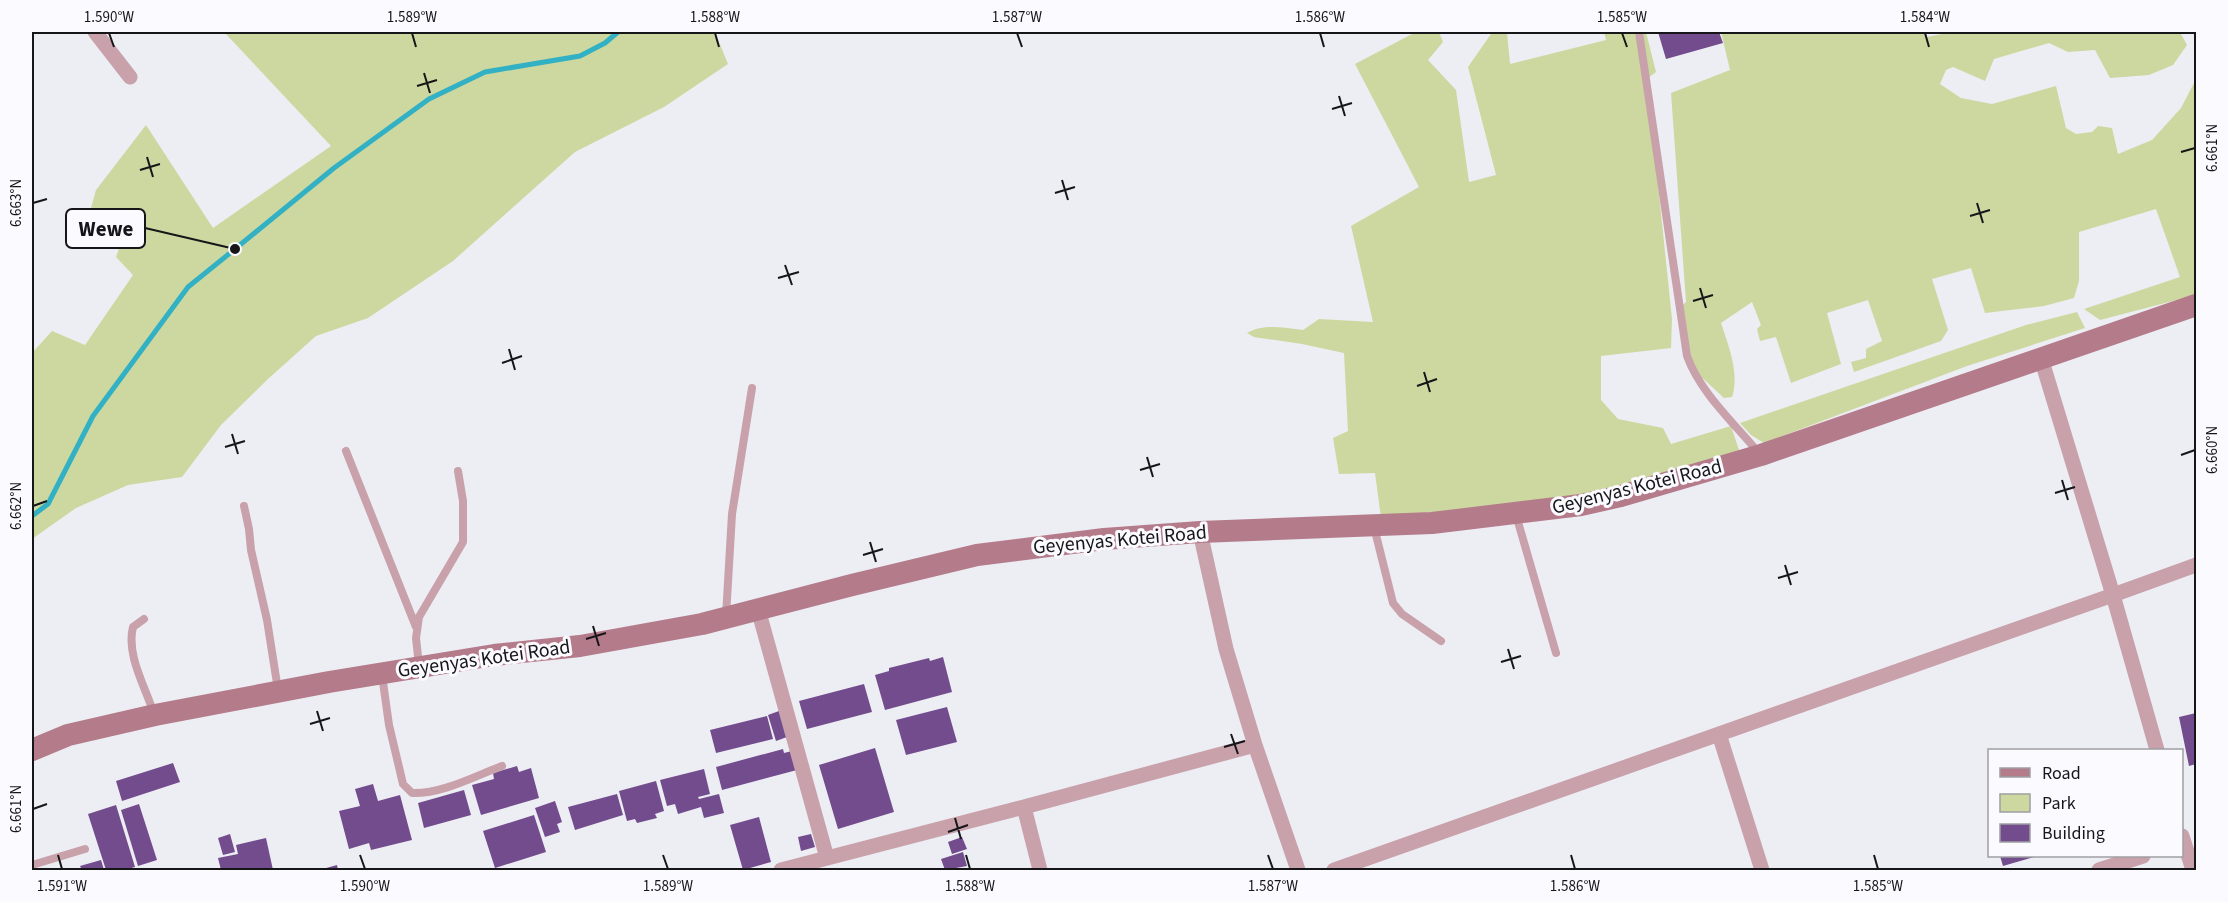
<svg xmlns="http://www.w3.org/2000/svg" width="2228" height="902" viewBox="0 0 2228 902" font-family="'Source Sans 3',sans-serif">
  <rect width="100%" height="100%" fill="#ededf4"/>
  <path fill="#cdd8a0" d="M224 32H715L728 64 664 107 575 152 453 261 368 318 316 336 269 378 221 425 182 477 128 485 76 508 32 539V353L52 331 85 345 133 275 116 257 120 246 88 219 96 190 146 125 213 228 331 146Z
    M1411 32H1439L1443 42 1428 60 1456 90 1469 182 1496 175 1468 67 1491 34 1507 32 1510 64 1606 40 1604 32H1646L1656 72 1647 79 1672 319 1671 348 1601 356V400L1618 419 1663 428 1671 444 1731 426 1740 453 1564 500 1381 518 1375 473 1339 474 1333 438 1348 431 1344 353 1302 344 1254 337 1247 333C1264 323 1284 328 1303 330L1319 319 1373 322 1351 226 1419 187 1355 64 1412 34Z
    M1721 32H1924L1927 37 1951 32H2180L2187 45 2173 65 2149 75 2110 78 2095 50 2068 52 2049 43 1994 59 1985 81 1953 67 1946 70 1940 84 1961 98 1992 104 2056 86 2066 128 2076 134 2092 132 2098 126 2112 128 2118 154 2152 140 2181 108 2196 79V295L2100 320 2084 309 2180 277 2156 209 2079 232V281L2074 298 2044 306 1985 313 1971 268 1932 279 1948 330 1941 341 1854 372 1851 362 1866 358V349L1882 341 1868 300 1827 313 1841 364 1791 383 1776 337 1760 341 1757 329 1761 325 1752 302 1721 323C1728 344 1740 374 1732 397L1724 398 1696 372 1690 356 1682 306 1686 302 1671 93 1730 70Z
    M2077 312 2085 328 1967 366 1764 443 1751 435 1740 423 2026 325Z"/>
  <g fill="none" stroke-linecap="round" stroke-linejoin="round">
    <path stroke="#32b0c4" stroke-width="5" d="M32 516 48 504 93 416 188 287 235 249 334 168 429 99 485 72 580 56 605 43 618 32"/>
  </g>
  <path fill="#724c8d" d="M1658 32H1719L1723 43 1666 59Z
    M943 657 952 692 885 710 875 675 889 671V668L929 658 930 661Z
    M864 684 872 712 807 729 799 701Z
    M947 707 957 742 906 755 896 720Z
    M779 711 787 737 776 741 768 715Z
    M2196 713V764L2189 766 2179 717Z
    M767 716 773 739 716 753 710 730Z
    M875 748 894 812 838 829 819 765Z
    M783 749 784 753 792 751 797 770 722 790 716 767Z
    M173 763 180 782 122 801 116 781Z
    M517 766 519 772 531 768 539 798 481 815 472 785 494 779 493 773Z
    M704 769 710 794 698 797 699 799 719 794 724 813 704 818 701 807 678 814 675 804 667 806 660 780Z
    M656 781 664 811 655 814 657 818 637 823 635 819 627 821 619 791Z
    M373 784 378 801 400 795 412 840 371 850 369 843 349 849 339 811 360 806 355 789Z
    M464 790 471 815 424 828 418 803Z
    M617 794 623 815 575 830 568 807Z
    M555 801 562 822 557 824 560 832 545 837 535 808Z
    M139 804 157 860 138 866 121 810Z
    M116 805 135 867 124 870H106L88 814Z
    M534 815 546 852 495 868 483 831Z
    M759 817 771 862 743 870 730 825Z
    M230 834 235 852 223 855 218 838Z
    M811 834 815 847 801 851 798 837Z
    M962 837 967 849 952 854 948 842Z
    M266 838 273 870H221L218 858 238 854 236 845Z
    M963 852 967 866 945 870 941 859Z
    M2000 856H2037L2003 866Z
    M101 860 104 870H82L80 866Z
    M337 865 338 870H319Z"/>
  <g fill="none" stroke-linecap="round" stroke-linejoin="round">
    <path stroke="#c9a1ab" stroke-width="8" d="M1639 32 1687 356C1700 392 1733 422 1758 452
      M346 451 416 627
      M244 506 249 529 251 550 267 620 278 690
      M1516 515 1556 653
      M1374 527 1393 603 1402 614 1441 641
      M726 616 732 514 752 388
      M144 619 133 627C126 655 145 686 154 714
      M419 666 416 638 419 617 463 542V501L458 471
      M382 675 389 725 403 784 412 793C442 794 475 776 502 766
      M32 865 85 849"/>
    <path stroke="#c9a1ab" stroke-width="15" d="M95 32 130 77
      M1200 532 1226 649 1255 745 1298 870
      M758 609 827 858
      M1719 734 1762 870
      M2157 750 2113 595 2196 565
      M2182 836 2193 870
      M781 870 1024 807
      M1040 870 1024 807 1255 745
      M1334 870 2113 595 2041 358
      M2099 870 2143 856"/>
    <path stroke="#b47b8b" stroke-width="22" d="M32 750 68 735 155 715 329 682 494 655 580 646 702 624 852 585 977 555 1104 539 1200 532 1432 523 1581 505 1621 496 1761 455 2196 305"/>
  </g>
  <path fill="none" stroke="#161619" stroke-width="2" d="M109 33 114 47M412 33 416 47M715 33 719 47M1017 33 1022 47M1320 33 1324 47M1622 33 1627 47M1925 33 1929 47M424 73 430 93M417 86 437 80M1339 96 1345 116M1332 109 1352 103M2181 152 2195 148M147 157 153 177M140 170 160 164M1062 180 1068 200M1055 193 1075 187M33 203 47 199M1977 203 1983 223M1970 216 1990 210M785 265 792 285M778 278 799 272M1700 288 1706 308M1693 301 1713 295M509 349 515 370M502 363 522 356M1424 372 1430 392M1417 386 1437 379M232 434 238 454M225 447 245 441M2181 455 2195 450M1147 457 1153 477M1140 470 1160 464M2062 480 2068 500M2055 493 2075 487M33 506 47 501M870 542 876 562M863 555 883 549M1785 565 1791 585M1778 578 1798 572M593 626 599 646M586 639 606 633M1508 649 1514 669M1501 662 1521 656M317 711 323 731M310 724 330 718M1231 734 1238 754M1224 747 1245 741M33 809 47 804M955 818 961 839M948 832 968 825M58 855 62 869M360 855 365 869M663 855 668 869M966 855 970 869M1268 855 1273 869M1571 855 1575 869M1874 855 1878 869"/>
  <g text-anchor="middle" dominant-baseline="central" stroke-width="6" stroke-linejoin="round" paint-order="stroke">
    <g font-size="20" fill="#161619" stroke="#fbfbff">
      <text transform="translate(1637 487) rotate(-14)">Geyenyas Kotei Road</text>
      <text transform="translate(1120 540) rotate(-5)">Geyenyas Kotei Road</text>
      <text transform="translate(484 659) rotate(-8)">Geyenyas Kotei Road</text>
    </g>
  </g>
  <path fill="none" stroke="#161619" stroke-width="2" d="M235 249L145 228"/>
  <circle fill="#161619" stroke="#fbfbff" stroke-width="2" cx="235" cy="249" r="6"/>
  <rect fill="#fbfbff" stroke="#161619" stroke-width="2" x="66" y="209" width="79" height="39" rx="6"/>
  <g font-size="21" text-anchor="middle" font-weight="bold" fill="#161619">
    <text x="106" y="236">Wewe</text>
  </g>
  <rect width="2228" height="902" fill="none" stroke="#fbfbff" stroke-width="66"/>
  <rect x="1988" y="749" width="195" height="108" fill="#fbfbff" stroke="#9f9fa3" stroke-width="1.5"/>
  <rect x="2000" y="768" width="30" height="9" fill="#b47b8b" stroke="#9f9fa3" stroke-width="1.5"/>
  <text x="2042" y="779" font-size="18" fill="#161619">Road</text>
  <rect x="2000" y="794" width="30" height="18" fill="#cdd8a0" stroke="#9f9fa3" stroke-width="1.5"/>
  <text x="2042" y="809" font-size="18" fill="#161619">Park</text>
  <rect x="2000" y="824" width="30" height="18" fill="#724c8d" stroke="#9f9fa3" stroke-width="1.5"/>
  <text x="2042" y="839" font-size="18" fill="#161619">Building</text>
  <rect x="33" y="33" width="2162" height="836" fill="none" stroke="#161619" stroke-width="2"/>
  <g font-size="15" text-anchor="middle" fill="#161619">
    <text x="109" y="22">1.590°W</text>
    <text x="412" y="22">1.589°W</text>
    <text x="715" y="22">1.588°W</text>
    <text x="1017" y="22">1.587°W</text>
    <text x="1320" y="22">1.586°W</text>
    <text x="1622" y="22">1.585°W</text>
    <text x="1925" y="22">1.584°W</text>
    <text transform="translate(2212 148) rotate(-90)" y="5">6.661°N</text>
    <text transform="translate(16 203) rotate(-90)" y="5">6.663°N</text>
    <text transform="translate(2212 450) rotate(-90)" y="5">6.660°N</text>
    <text transform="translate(16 506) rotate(-90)" y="5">6.662°N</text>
    <text transform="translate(16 809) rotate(-90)" y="5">6.661°N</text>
    <text x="62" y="891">1.591°W</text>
    <text x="365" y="891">1.590°W</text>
    <text x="668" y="891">1.589°W</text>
    <text x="970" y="891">1.588°W</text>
    <text x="1273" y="891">1.587°W</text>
    <text x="1575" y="891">1.586°W</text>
    <text x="1878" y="891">1.585°W</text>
  </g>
</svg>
